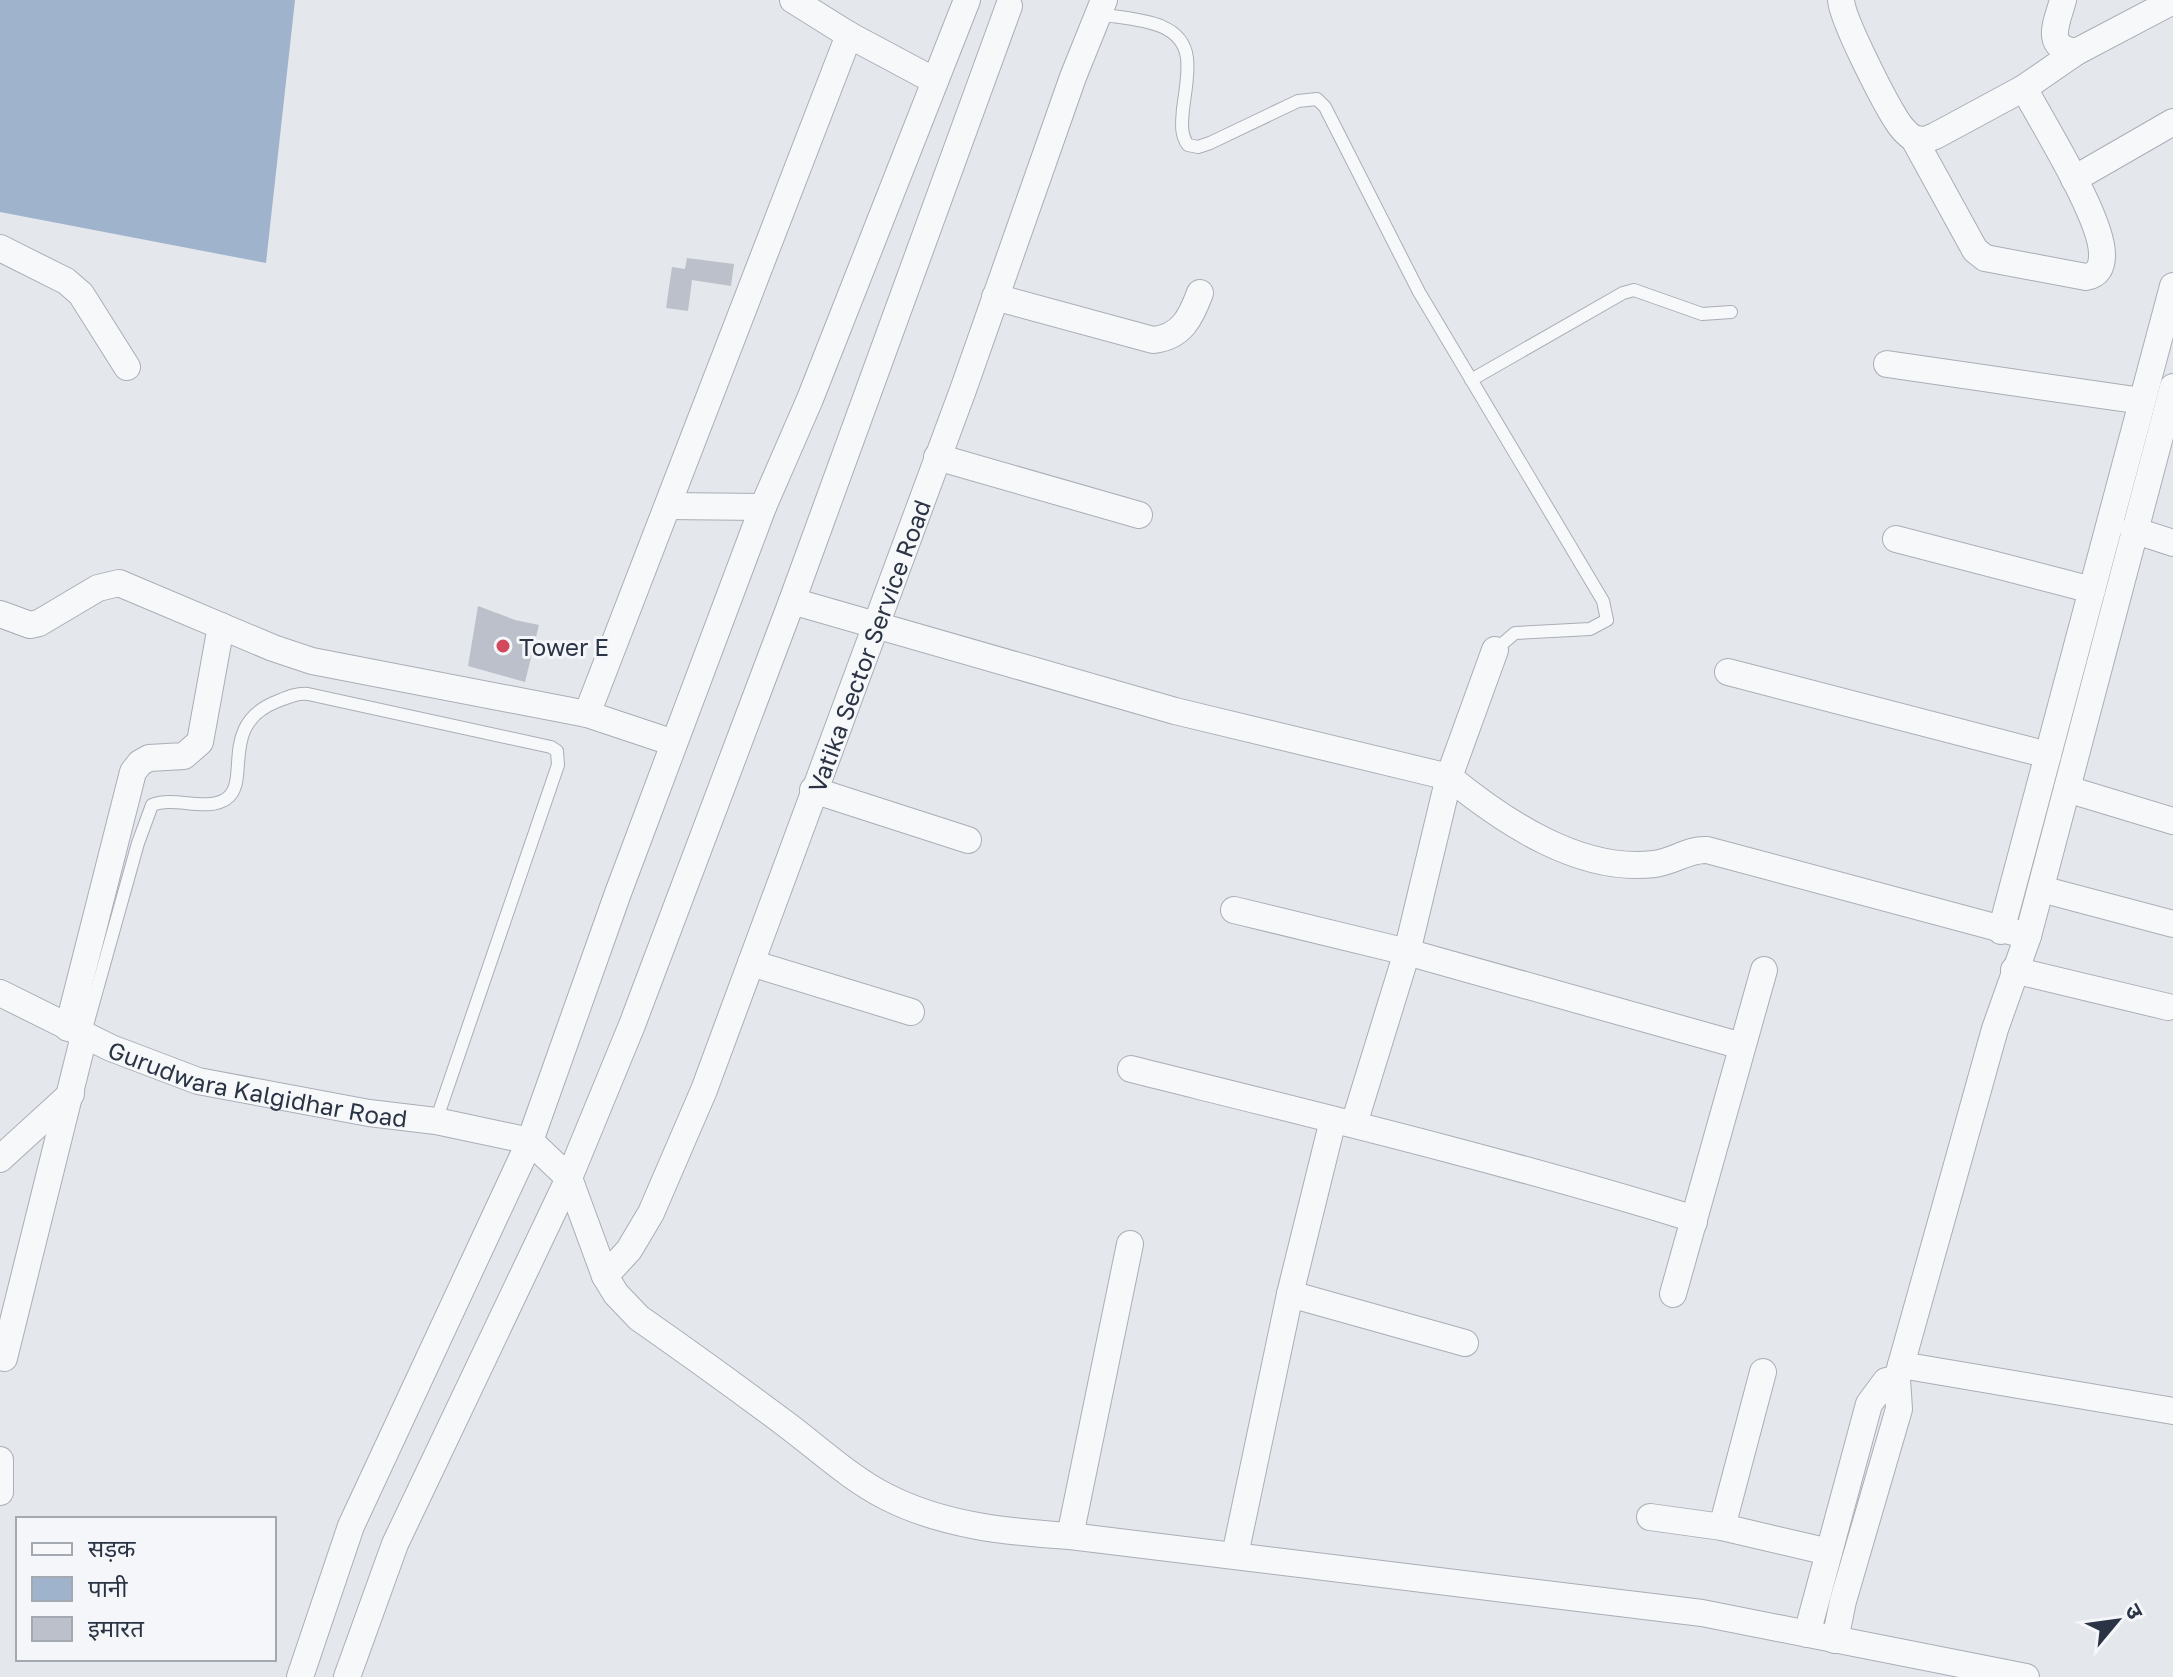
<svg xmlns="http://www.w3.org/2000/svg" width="2173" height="1677" viewBox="0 0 2173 1677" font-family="'Golos Text','Noto Sans Devanagari',sans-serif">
  <rect width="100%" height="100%" fill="#e4e7ec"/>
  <path fill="#9fb4cc" d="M0 0H295L266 263 0 212Z"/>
  <path fill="#bbc0ca" d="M687 258 734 264 731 286 692 280 688 311 666 308 672 267 685 269Z
    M478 606 515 620 539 625 525 682 468 666Z"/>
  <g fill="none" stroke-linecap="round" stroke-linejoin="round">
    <g stroke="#a9aeb7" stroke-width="14">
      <path id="lane" d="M1099 14C1130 20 1182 18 1187 58 1189 74 1185 93 1183 109 1182 122 1180 134 1188 145L1198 147 1210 143 1298 101 1317 99 1325 107 1419 292 1603 601 1607 620 1590 629 1515 633 1495 650
        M1471 380 1623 293 1634 290 1702 314 1731 312
        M84 1036 138 843 152 805C174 796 207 812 226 799 252 782 217 724 278 701 288 697 297 693 308 694L551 747 557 751 558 765 436 1121"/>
    </g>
    <g stroke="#a9aeb7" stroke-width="28">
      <g id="street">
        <path d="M793 0 849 35 935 81"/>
        <path d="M1841 0C1842 19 1884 101 1897 121 1902 129 1907 134 1914 139L1975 250 1985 258 2086 277C2098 275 2102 267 2102 255 2103 219 2043 124 2024 88"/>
        <path d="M2063 0C2057 23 2043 47 2076 52L2173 1"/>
        <path d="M1914 139 1925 140 1935 136 2024 88 2076 52"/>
        <path d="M2074 179 2173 122"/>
        <path d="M0 248 66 281 81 294 127 367"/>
        <path d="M995 297 1153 340C1182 337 1191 317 1200 293"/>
        <path d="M1887 364 2142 401"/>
        <path d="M2173 387 2028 936 1995 1029 1901 1365 2173 1411"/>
        <path d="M937 457 1139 515"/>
        <path d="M668 506 763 507"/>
        <path d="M2133 530 2173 543"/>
        <path d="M1896 539 2092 590"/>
        <path d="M792 601 1175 711 1449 777 1495 650"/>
        <path d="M0 614 30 625 39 623 98 588 119 583 273 648 312 661 587 714 674 743"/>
        <path d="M1728 672 2048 755"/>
        <path d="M587 714 849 35"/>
        <path d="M2067 789 2173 821"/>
        <path d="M813 790 968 840"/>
        <path d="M2041 889 2173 924"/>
        <path d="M1234 910 1407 952 1742 1046"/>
        <path d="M2001 931 2173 286"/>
        <path d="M751 963 911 1012"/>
        <path d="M2014 970 2168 1007"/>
        <path id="s1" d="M0 993 111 1048 198 1081 369 1113 436 1121 530 1141"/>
        <path d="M68 1028 133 772 140 763 149 758 184 756 200 742 221 626"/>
        <path d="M1131 1069C1319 1116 1506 1161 1691 1218L1694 1222"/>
        <path d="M1354 1124 1407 952 1449 777C1504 822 1580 873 1654 864 1673 862 1688 849 1707 850L2028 936"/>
        <path d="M530 1141 569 1178 605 1276 616 1294 639 1318C689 1353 739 1389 787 1425 819 1449 851 1479 887 1497 944 1526 1008 1532 1070 1536L1702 1613 2026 1677"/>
        <path d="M0 1159 71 1094"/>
        <path id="s2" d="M605 1276 629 1250 651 1213 704 1090 963 390 1073 77 1104 0"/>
        <path d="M1290 1294 1465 1343"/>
        <path d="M1673 1294 1764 970"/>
        <path d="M4 1358 84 1036"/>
        <path d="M0 1460V1492"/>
        <path d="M1650 1517 1722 1527 1829 1552"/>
        <path d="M1722 1527 1763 1372"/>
        <path d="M1070 1536 1130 1244"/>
        <path d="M1235 1555 1290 1294 1333 1120"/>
        <path d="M1807 1634 1869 1404 1886 1381 1897 1379"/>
        <path d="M1835 1640 1843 1601 1899 1409 1897 1379 1901 1365"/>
        <path d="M300 1677 351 1526 530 1141 618 893 763 507 810 399 967 0"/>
        <path d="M347 1677 395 1544 569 1178 632 1025 792 601 1009 6"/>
      </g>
    </g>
    <use href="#lane" stroke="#f7f8fa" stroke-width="12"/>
    <use href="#street" stroke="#f7f8fa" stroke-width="26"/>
  </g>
  <circle fill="#d1495b" stroke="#f4f6f9" stroke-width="3" cx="503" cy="646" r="8"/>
  <g text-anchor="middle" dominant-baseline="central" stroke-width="6" stroke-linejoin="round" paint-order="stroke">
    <g font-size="24" fill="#2b3445" stroke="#f4f6f9">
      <text stroke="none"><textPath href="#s2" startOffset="686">Vatika Sector Service Road</textPath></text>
      <text stroke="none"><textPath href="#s1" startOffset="276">Gurudwara Kalgidhar Road</textPath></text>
    </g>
    <g font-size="24" fill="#2b3445" stroke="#f4f6f9" text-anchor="start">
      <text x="519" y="646">Tower E</text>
    </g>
  </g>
  <rect x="16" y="1517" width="260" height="144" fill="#f4f6f9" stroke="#a4a8b1" stroke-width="2"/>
  <rect x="32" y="1543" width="40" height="12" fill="#f7f8fa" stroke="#a4a8b1" stroke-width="2"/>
  <text x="88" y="1557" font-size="24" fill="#2b3445">सड़क</text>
  <rect x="32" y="1577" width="40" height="24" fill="#9fb4cc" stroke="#a4a8b1" stroke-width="2"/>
  <text x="88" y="1597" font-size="24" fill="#2b3445">पानी</text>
  <rect x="32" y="1617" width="40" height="24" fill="#bbc0ca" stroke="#a4a8b1" stroke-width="2"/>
  <text x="88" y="1637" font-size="24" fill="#2b3445">इमारत</text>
  <g transform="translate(2117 1621) rotate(61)" stroke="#f4f6f9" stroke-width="6" paint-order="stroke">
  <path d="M0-6L14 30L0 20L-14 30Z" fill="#2b3445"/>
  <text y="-12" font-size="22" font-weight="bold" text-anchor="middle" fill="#2b3445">उ</text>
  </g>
</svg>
